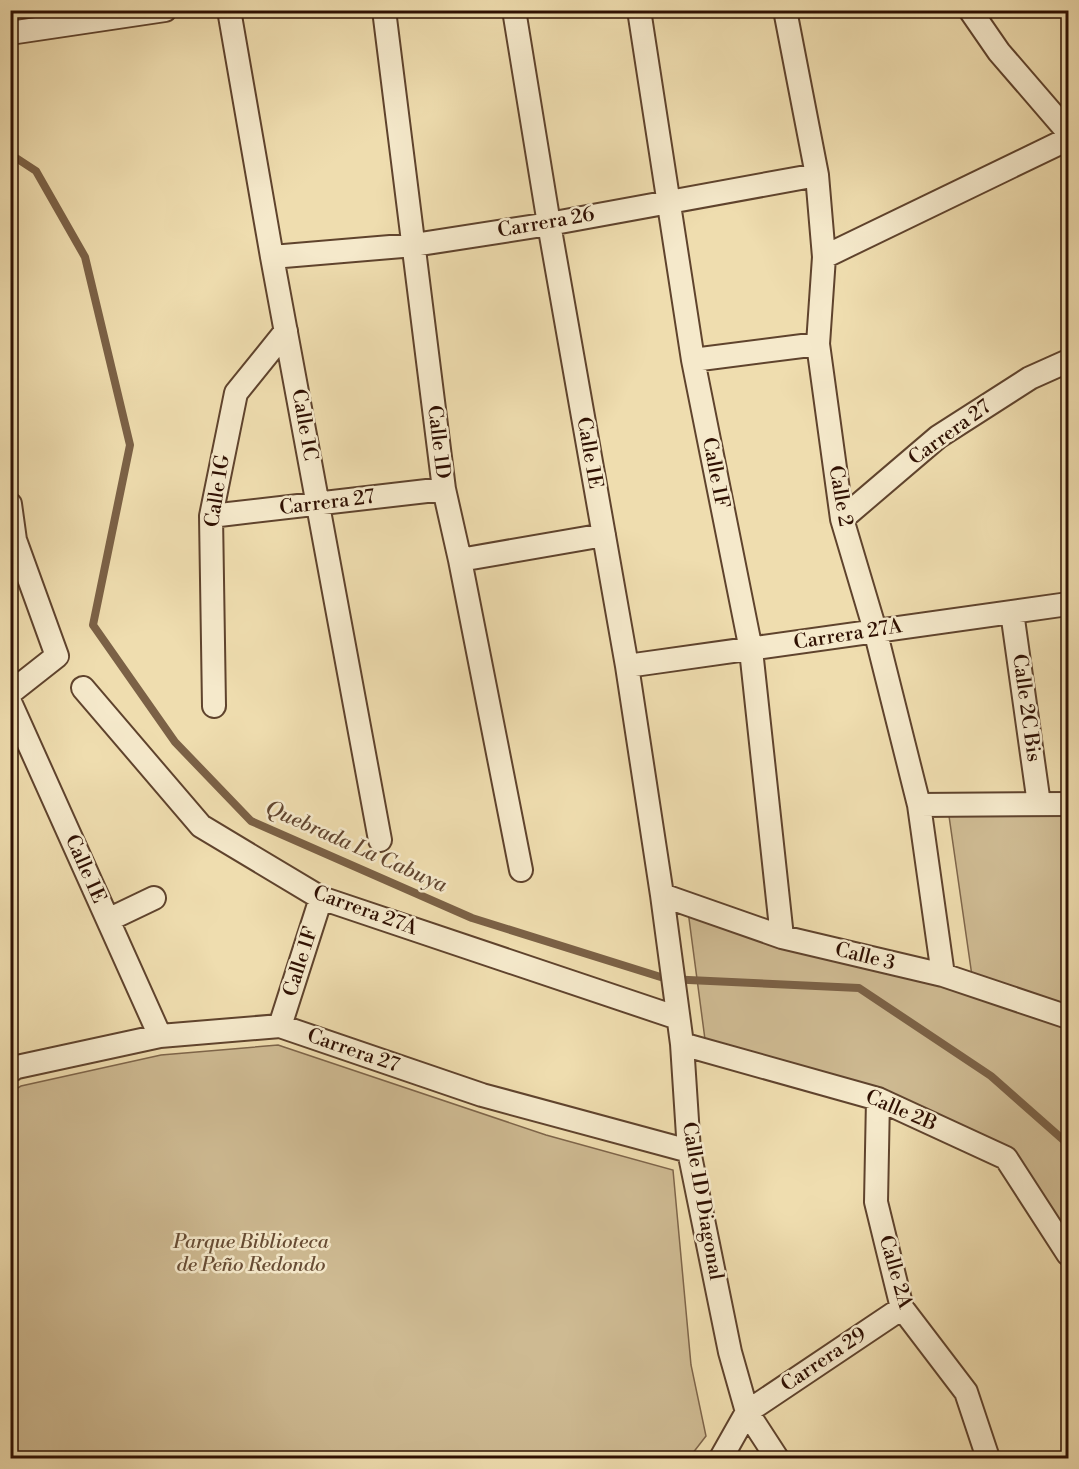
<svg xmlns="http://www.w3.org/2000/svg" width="1079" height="1469" viewBox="0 0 1079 1469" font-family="'Libre Bodoni',serif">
  <rect width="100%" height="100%" fill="#efddaf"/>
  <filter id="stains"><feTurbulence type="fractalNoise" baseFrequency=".00333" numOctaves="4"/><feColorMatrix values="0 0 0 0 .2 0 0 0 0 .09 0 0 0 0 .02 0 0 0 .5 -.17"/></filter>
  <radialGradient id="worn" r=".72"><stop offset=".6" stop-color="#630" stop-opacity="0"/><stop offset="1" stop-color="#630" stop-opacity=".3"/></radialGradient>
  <path fill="#ceba92" stroke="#7e654a" stroke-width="1.5" d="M1068 815V1008L972 976 949 816Z
    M688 911 954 987 1068 1025V1243L1015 1160 706 1047Z
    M278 1045 546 1135 673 1170 691 1365 706 1436 689 1458H11V1092L21 1086 161 1055Z"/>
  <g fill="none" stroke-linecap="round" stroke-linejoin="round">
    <path stroke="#7b6146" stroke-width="8" d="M10 154 36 171 85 257 130 445 93 625 175 742 251 821 472 918 667 979 859 988 991 1076 1068 1144"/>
    <g stroke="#5f432d" stroke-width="26">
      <path id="minor" d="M229 10 272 257 380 840
        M384 10 444 489 460 560 521 870
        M514 10 549 224 627 666 662 895 682 1044 689 1151 730 1352 747 1412 777 1458
        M639 10 693 360 751 650 782 937
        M785 10 817 175 824 257 818 344 842 519 875 630 919 805 943 975
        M970 10 999 52 1068 132
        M10 33 165 10
        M272 257 414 245 549 224 817 175
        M824 257 1068 139
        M693 360 818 344
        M10 504 15 540 57 656 10 693
        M211 516 444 489
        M842 519 938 437 1030 378 1068 361
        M460 560 604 535
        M1012 612 1039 804
        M627 666 1068 604
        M83 688 201 826 321 898 678 1018
        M10 702 160 1036
        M214 706 211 516 236 393 286 331
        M919 805 1068 804
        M662 895 782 937 943 975 1068 1017
        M108 920 154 898
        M280 1026 321 898
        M682 1044 878 1099 1006 1158 1068 1254
        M10 1071 17 1067 160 1036 280 1026 482 1095 689 1151
        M878 1099 876 1202 902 1308 966 1392 988 1458
        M721 1458 747 1412 902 1308"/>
    </g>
    <use href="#minor" stroke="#f5e9cb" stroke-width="22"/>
  </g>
  <g text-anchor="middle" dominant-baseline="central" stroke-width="5" stroke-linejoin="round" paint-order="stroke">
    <g font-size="20" fill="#2f1002" stroke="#f5e9cb">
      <text transform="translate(546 223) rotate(-10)">Carrera 26</text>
      <text transform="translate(304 425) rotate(80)">Calle 1C</text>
      <text transform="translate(950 433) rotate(-36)">Carrera 27</text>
      <text transform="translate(438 442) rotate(83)">Calle 1D</text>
      <text transform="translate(589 453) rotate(80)">Calle 1E</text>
      <text transform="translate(715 473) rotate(79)">Calle 1F</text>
      <text transform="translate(218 491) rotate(-81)">Calle 1G</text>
      <text transform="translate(840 496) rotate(80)">Calle 2</text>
      <text transform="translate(327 503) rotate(-7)">Carrera 27</text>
      <text transform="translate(848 635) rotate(-9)">Carrera 27A</text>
      <text transform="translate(1026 708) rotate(82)">Calle 2C Bis</text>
      <text transform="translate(85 869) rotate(66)">Calle 1E</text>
      <text transform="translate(365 911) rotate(20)">Carrera 27A</text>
      <text transform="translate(865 957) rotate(14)">Calle 3</text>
      <text transform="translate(301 962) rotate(-72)">Calle 1F</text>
      <text transform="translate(353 1051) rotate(19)">Carrera 27</text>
      <text transform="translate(901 1111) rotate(23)">Calle 2B</text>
      <text transform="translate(702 1201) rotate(80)">Calle 1D Diagonal</text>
      <text transform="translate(895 1272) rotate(74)">Calle 2A</text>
      <text transform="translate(824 1360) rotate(-34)">Carrera 29</text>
    </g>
    <g font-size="20" font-style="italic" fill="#674c34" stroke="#f5e9cb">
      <text x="251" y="1242">Parque Biblioteca<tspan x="251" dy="23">de Peño Redondo</tspan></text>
    </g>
    <g font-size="21" font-style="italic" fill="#624630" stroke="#f5e9cb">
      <text transform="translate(356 847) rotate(24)">Quebrada La Cabuya</text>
    </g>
  </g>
  <rect width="1079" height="1469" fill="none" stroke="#efddaf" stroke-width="36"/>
  <rect x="12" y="12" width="1055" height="1445" fill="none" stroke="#2f1002" stroke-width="3"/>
  <rect x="18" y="18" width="1043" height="1433" fill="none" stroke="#2f1002" stroke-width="1.5"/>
  <rect width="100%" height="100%" filter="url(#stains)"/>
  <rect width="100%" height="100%" fill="url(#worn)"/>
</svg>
